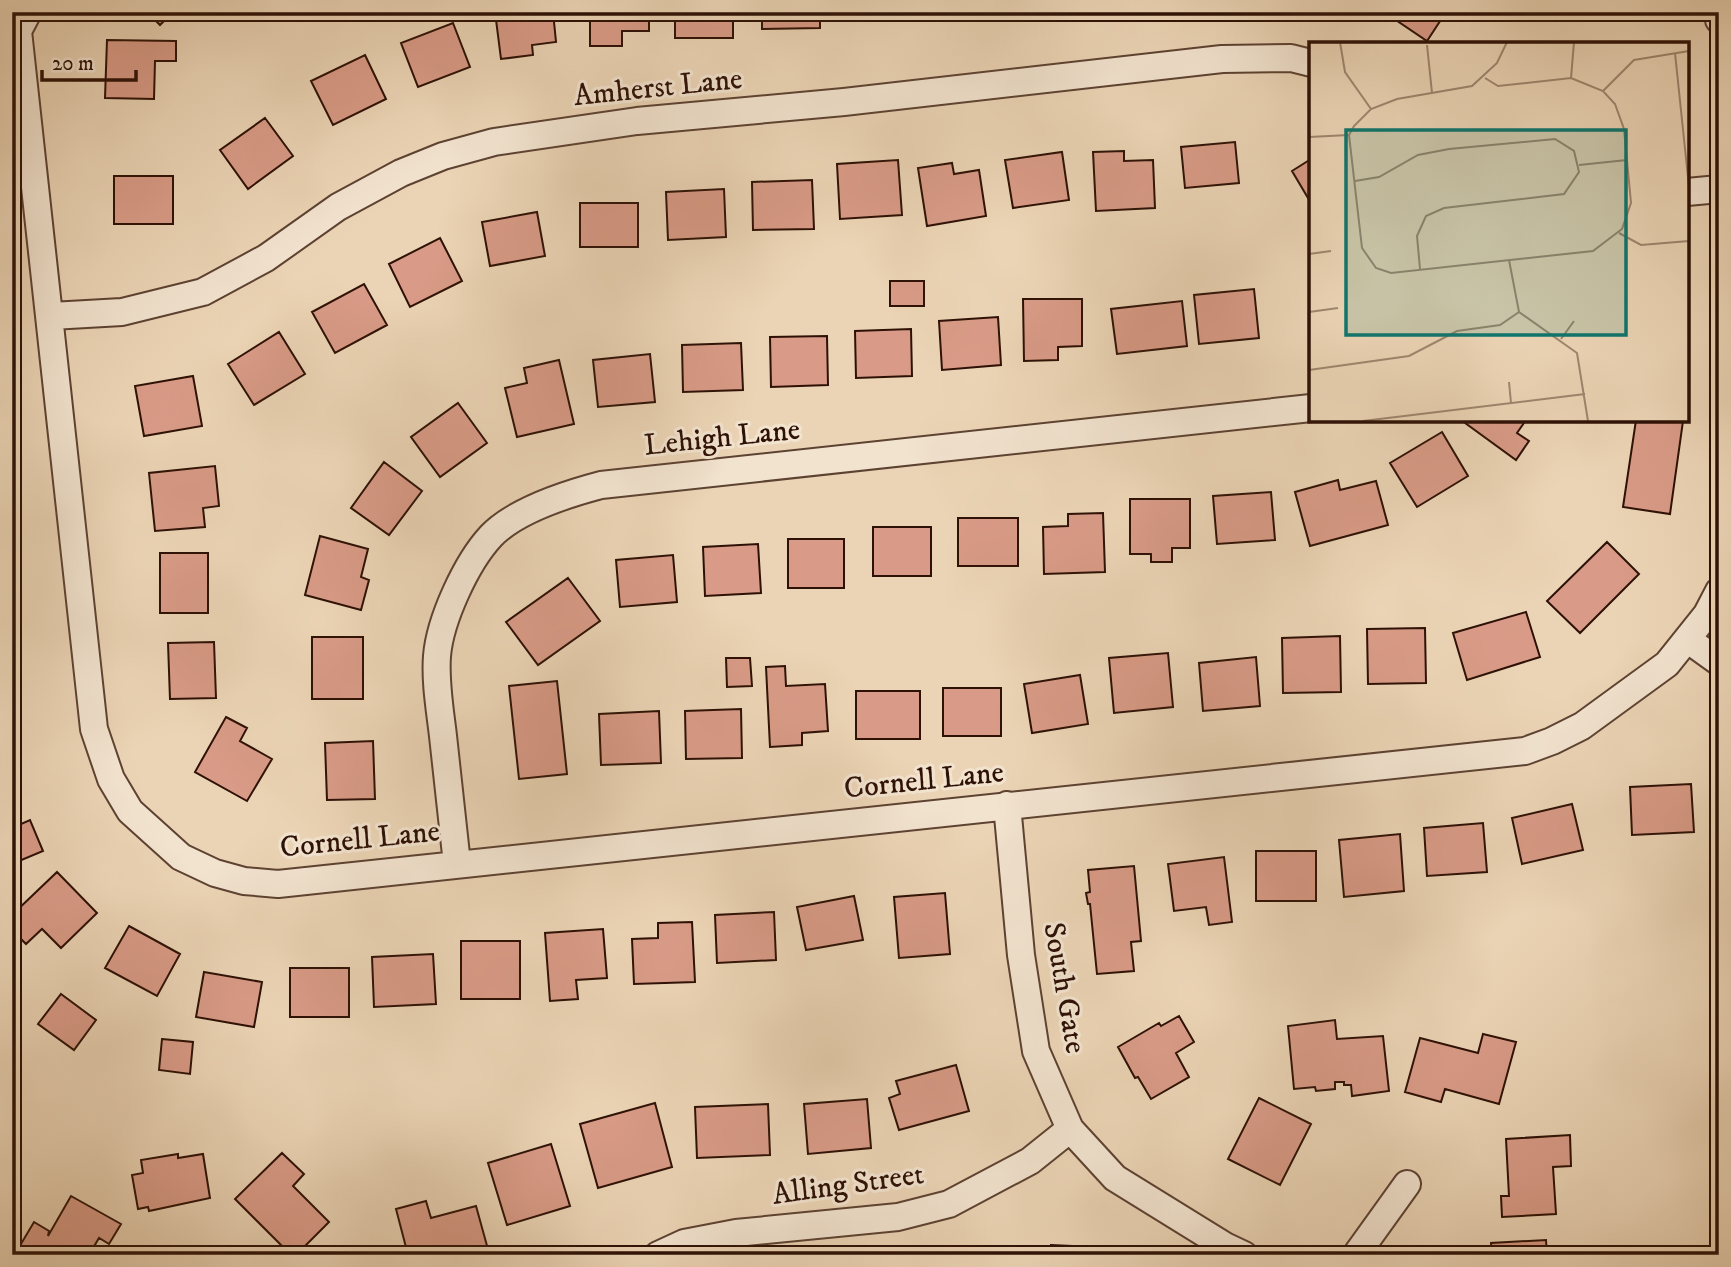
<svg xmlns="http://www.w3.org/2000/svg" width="1731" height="1267" viewBox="0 0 1731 1267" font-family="'IM FELL DW Pica',serif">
  <rect width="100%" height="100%" fill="#ebd4b5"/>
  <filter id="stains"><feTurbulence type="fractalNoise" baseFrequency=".00286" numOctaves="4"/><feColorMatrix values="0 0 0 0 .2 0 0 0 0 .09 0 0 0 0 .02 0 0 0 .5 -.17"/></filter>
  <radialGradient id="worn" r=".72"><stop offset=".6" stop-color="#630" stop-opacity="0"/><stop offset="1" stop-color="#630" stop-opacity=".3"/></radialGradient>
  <path fill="#d99b87" stroke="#2e1106" stroke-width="2" d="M147 12H173L160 25Z
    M495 12H553L556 42 532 45 533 55 501 59Z
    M590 12H649V31H622V46H590Z
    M675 12H733V38H675Z
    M762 12H820V28L762 29Z
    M848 12H905V20H848Z
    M1384 12H1446L1427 41Z
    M453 23 470 67 418 87 401 43Z
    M107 40 176 41V61H155L154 99 105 98Z
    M365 55 386 99 333 125 311 81Z
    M265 118 293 156 248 189 220 150Z
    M1235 142 1239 183 1185 188 1181 147Z
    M1124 151V161L1153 160 1155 208 1096 211 1093 152Z
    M1062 152 1069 200 1013 208 1005 160Z
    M1311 159V203L1292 171Z
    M898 160 902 215 840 219 837 164Z
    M952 163 954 174 979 170 986 216 927 226 918 168Z
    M114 176H173V224H114Z
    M812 180 814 229 753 230 752 182Z
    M724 189 726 237 668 240 666 192Z
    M580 203H638V247H580Z
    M537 212 545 256 490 266 482 222Z
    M440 238 462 281 410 307 389 264Z
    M890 281H924V306H890Z
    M364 284 387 325 335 353 312 312Z
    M1254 289 1259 338 1199 344 1194 295Z
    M1023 299H1082V346L1058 347V360L1024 361Z
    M1182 301 1187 346 1117 354 1111 309Z
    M998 317 1001 365 942 370 939 321Z
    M911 329 912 376 856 378 855 331Z
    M279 332 305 374 254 405 228 364Z
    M827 336 828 385 771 387 770 337Z
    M741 343 743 390 683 392 682 345Z
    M650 354 655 402 598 407 593 360Z
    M559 360 574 424 517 437 505 388 527 383 524 368Z
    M193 376 202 426 144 436 135 386Z
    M458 403 487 443 440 477 411 437Z
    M1461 420H1526L1517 433 1529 441 1516 460Z
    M1636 420 1683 421 1670 514 1623 507Z
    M1442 432 1468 476 1417 507 1390 463Z
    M384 462 422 491 389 535 351 508Z
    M215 466 219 506 203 508 205 527 155 531 149 473Z
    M1338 480 1340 490 1376 481 1388 525 1310 546 1295 492Z
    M1271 492 1275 540 1217 544 1213 496Z
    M1130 499H1190V548H1172V562H1151V554H1130Z
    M1103 513 1105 572 1044 574 1043 527 1068 526V514Z
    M958 518H1018V566H958Z
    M873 527H931V576H873Z
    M320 536 368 549 361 577 369 580 361 610 305 595Z
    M788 539H844V588H788Z
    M1607 542 1639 574 1580 633 1547 601Z
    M758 544 761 593 705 596 703 547Z
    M160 553H208V613H160Z
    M673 555 677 602 620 607 616 560Z
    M568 578 600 621 538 665 506 622Z
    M1526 612 1540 657 1467 680 1453 633Z
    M1425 628 1426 683 1368 684 1367 629Z
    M1340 636 1341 692 1283 693 1282 638Z
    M312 637H363V699H312Z
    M214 642 216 698 170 699 168 643Z
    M1168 653 1173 707 1114 713 1109 658Z
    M1256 657 1260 706 1203 711 1199 663Z
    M726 658H750L752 686 727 687Z
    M785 666 786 686 825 684 828 731 802 733V745L770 747 766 667Z
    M1080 675 1088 724 1032 733 1024 684Z
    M557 681 567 774 519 779 509 686Z
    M943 688H1001V736H943Z
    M856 691H920V739H856Z
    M741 709 742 758 686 759 685 711Z
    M659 711 661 763 601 765 599 714Z
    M226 717 247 728 240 741 272 759 247 801 195 772Z
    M373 741 375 799 327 800 325 743Z
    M1691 784 1694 832 1632 835 1630 787Z
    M1572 804 1583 850 1522 864 1512 818Z
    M12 808 19 825 30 820 43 851 12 864Z
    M1483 823 1487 872 1427 876 1424 828Z
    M1400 834 1404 891 1344 897 1339 840Z
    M1256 851H1316V901H1256Z
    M1224 857 1232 922 1209 925 1206 907 1174 911 1168 864Z
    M1134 866 1141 941 1131 942 1134 971 1097 974 1090 904H1088L1086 893 1090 892 1088 870Z
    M57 872 97 913 61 948 42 929 26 944 12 930V915Z
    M945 893 950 954 899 958 894 897Z
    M854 896 863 940 806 950 797 907Z
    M774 912 776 960 717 963 715 915Z
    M692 922 695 982 634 984 632 939 658 938V923Z
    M129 926 180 954 157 996 105 968Z
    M603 929 607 978 576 980 578 999 550 1001 545 933Z
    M461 941H520V999H461Z
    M433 954 436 1004 374 1007 372 957Z
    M290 968H349V1017H290Z
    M204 972 262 982 254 1027 196 1017Z
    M61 994 96 1020 74 1050 38 1024Z
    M1179 1016 1194 1042 1176 1053 1189 1077 1151 1099 1138 1077 1135 1078 1118 1047 1159 1023 1161 1026Z
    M1335 1020 1337 1039 1383 1036 1389 1091 1352 1096 1351 1085H1344V1082H1335V1089L1316 1091 1315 1087 1294 1089 1288 1026Z
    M1483 1034 1516 1042 1499 1104 1445 1089 1441 1102 1405 1092 1420 1038 1478 1053Z
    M162 1039 193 1042 190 1074 159 1070Z
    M956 1065 969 1111 899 1130 889 1098 900 1094 896 1081Z
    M1259 1098 1311 1124 1280 1185 1228 1159Z
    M867 1099 871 1148 808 1154 804 1104Z
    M655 1103 672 1167 598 1188 580 1124Z
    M768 1104 770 1155 697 1158 695 1107Z
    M1570 1135 1571 1166 1553 1167 1556 1214 1502 1217 1501 1196H1509L1506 1139Z
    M551 1144 570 1206 507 1225 488 1163Z
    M282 1153 304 1174 293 1186 329 1222 296 1255H291L235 1199Z
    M178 1154V1158L203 1154 210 1198 149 1211 148 1207 138 1209 132 1175 143 1173 141 1160Z
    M71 1196 121 1224 109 1244 99 1238 89 1255 15 1254 34 1222 49 1231 48 1236Z
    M426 1201 431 1218 476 1206 489 1253 481 1255H408L396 1209Z
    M1546 1240 1547 1255H1492L1491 1243Z
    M1051 1245 1072 1246V1255H993H1051Z"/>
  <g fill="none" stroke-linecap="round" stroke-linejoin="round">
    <g stroke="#5d4232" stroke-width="30">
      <path id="minor" d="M28 12 18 31 94 729 111 779 130 811 181 857 215 873 244 881 278 884 1525 751 1552 741 1582 726 1667 664 1707 614 1719 591
        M1718 12 1719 20
        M1687 192 1719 189
        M51 316 122 312 203 292 266 258 338 207 401 173 443 156 494 142 637 121 844 102 1222 59 1291 58 1311 63
        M1687 639 1719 662
        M1007 805 1021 955 1036 1051 1070 1129 1115 1178 1225 1246 1244 1255
        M457 863C452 821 448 779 443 736 440 710 435 682 437 656 440 620 466 563 491 536 516 510 567 494 601 485L1311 408
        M658 1255 684 1243 736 1233 898 1217 949 1204 1030 1161 1070 1129
        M1356 1255 1407 1184"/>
    </g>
    <use href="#minor" stroke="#f2e3cf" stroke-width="26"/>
  </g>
  <g text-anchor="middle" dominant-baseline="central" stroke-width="6" stroke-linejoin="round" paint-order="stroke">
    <g font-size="30" fill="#2e1106" stroke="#f2e3cf">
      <text transform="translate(658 88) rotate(-6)">Amherst Lane</text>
      <text transform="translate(722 438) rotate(-6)">Lehigh Lane</text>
      <text transform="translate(924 781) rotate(-6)">Cornell Lane</text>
      <text transform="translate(360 840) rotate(-6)">Cornell Lane</text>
      <text transform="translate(1064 988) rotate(80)">South Gate</text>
      <text transform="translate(848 1185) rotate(-8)">Alling Street</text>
    </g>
  </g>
  <g transform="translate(1309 42)">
    <rect width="380" height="380" fill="#ebd4b5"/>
    <path fill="none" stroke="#9f866f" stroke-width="2" d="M31 0 36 30 62 67M118 3 123 51M366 11 380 145M176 36 189 44 262 36 294 49 306 62 315 87 322 161 313 187 284 209 82 231 67 226 53 206 40 93 45 84 62 67 88 57 163 44 188 21 198 0M262 36 265 0M294 49 325 18 380 9M0 95 40 93M270 123 318 118M46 139 70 135 109 113 140 107 246 97 265 109 270 130 255 152 135 166 117 174 108 194 111 227M310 191 332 203 380 199M0 212 22 209M200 218 210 270 268 311 279 379M0 270 29 266M252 297 265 279M0 328 100 314 148 289 191 283 210 270M200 340 202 361M54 379 276 352"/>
    <path fill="#0f766e" fill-opacity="0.15" stroke="#0f766e" stroke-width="3.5" d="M37 88H317V293H37Z"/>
    <rect width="380" height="380" fill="none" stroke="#2e1106" stroke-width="3.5"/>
  </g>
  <rect width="1731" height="1267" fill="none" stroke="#ebd4b5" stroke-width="42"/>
  <rect x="14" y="14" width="1703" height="1239" fill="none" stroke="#2e1106" stroke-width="3.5"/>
  <rect x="21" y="21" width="1689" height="1225" fill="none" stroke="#2e1106" stroke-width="2"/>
  <path d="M42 70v10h94v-10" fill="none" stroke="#2e1106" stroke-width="3.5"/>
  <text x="52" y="70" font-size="21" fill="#2e1106" stroke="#f2e3cf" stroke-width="5" paint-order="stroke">20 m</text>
  <rect width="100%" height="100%" filter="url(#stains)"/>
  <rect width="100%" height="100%" fill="url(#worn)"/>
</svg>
